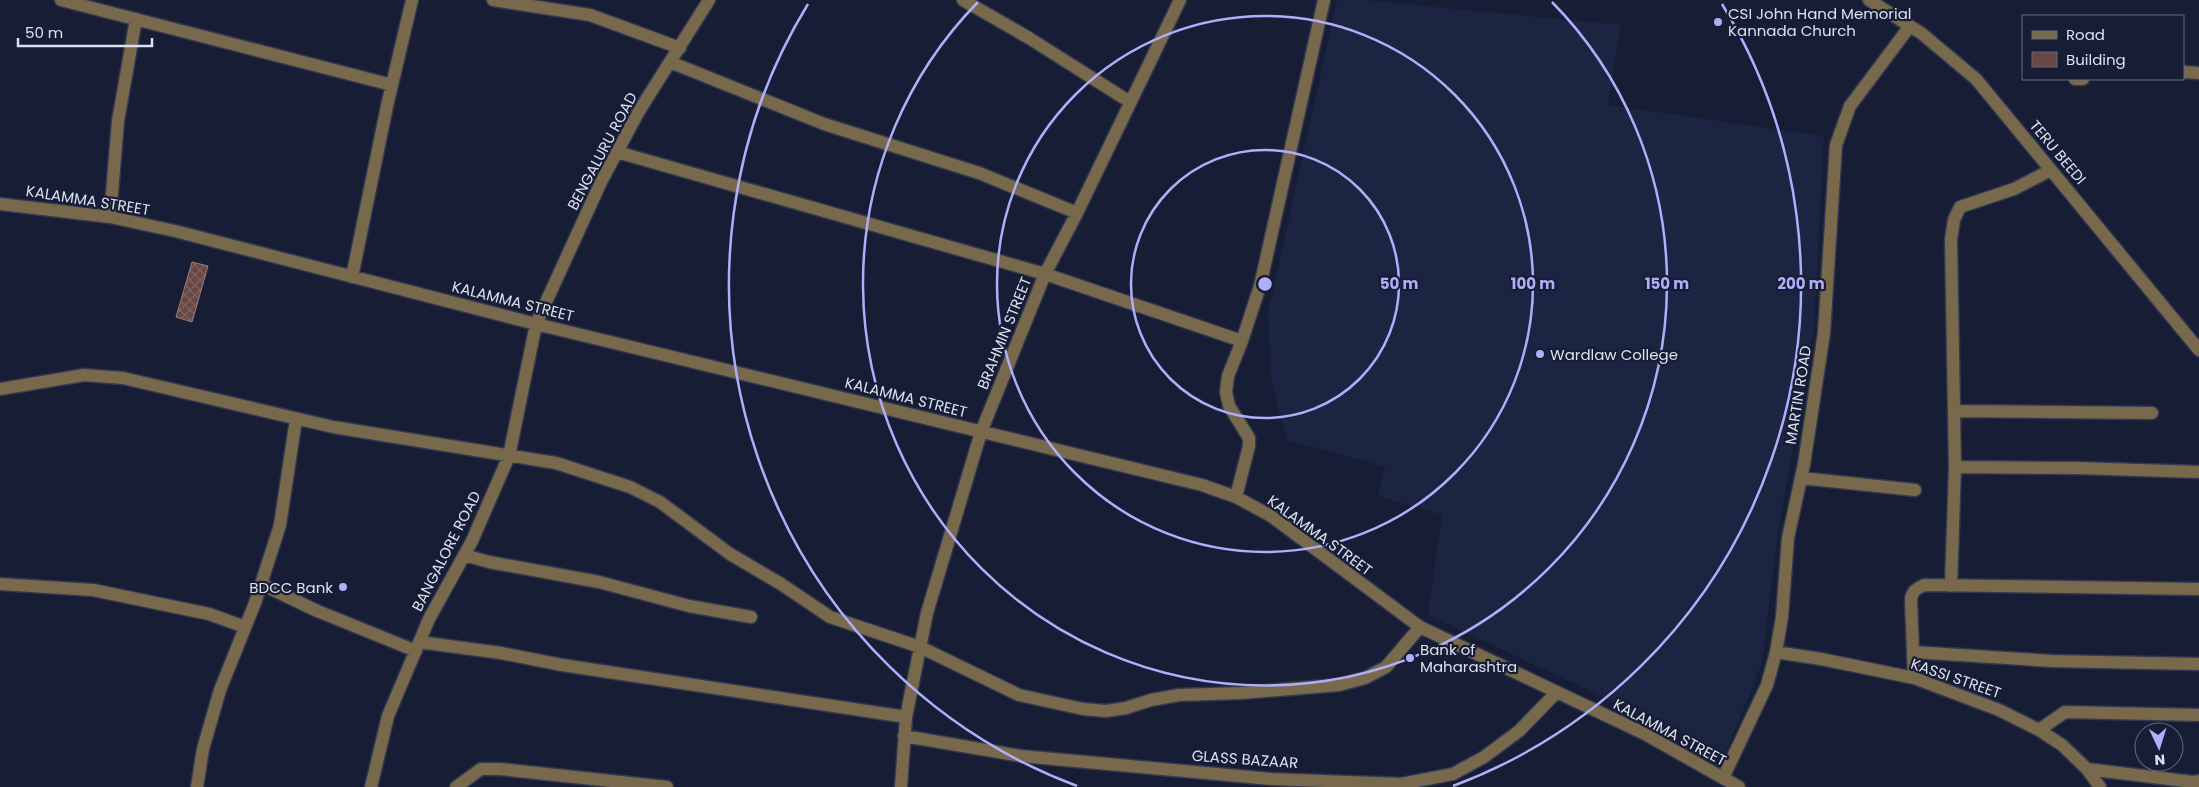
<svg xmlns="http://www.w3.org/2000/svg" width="2199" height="787" viewBox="0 0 2199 787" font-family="Poppins,sans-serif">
  <defs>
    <pattern id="building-cross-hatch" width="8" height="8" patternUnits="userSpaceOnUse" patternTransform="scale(1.25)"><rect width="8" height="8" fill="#684744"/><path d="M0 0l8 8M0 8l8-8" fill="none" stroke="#7d615f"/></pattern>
  </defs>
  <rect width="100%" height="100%" fill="#161d34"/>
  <path fill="#1b2441" d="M1337 0H1364L1621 25 1608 105 1824 136 1814 328 1777 539 1762 664 1725 754 1428 615 1442 515 1378 496 1385 467 1287 440 1271 380 1268 313Z"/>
  <path fill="url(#building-cross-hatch)" stroke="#a07c78" d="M192 262 208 266 192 322 176 317Z"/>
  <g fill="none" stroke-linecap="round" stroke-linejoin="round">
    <g stroke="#32384e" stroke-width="15">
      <path id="minor" d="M61 0 392 85
        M493 0 590 15 680 48
        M963 0 1029 38 1130 102
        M1869 0 1921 33 1976 79 2199 350
        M670 62 824 124 979 173 1077 213
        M2183 72 2199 73
        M2075 79H2083
        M617 152 1045 274 1242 341
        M0 204 110 217 175 231 536 324 1202 485 1236 497 1271 516 1420 627 1645 734 1739 787
        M110 217 118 121 136 19
        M352 277 387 106 412 0
        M0 389 84 375 123 378 333 427 556 463 630 487 660 502 730 554 781 584 830 617 920 647 1019 695 1083 709 1106 711 1126 708 1151 700 1179 695 1241 693 1339 685 1365 678 1386 667 1420 627
        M1955 411 2152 413
        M1955 467 2077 468 2199 472
        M1801 478 1915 490
        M1236 497 1249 446V438L1229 406 1226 392 1228 376 1242 341 1260 286 1324 0
        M464 555 489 562 599 582 689 606 751 617
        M0 584 93 590 209 614 245 627
        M261 584 315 610 416 651
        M1951 586 1955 467 1951 240 1954 220 1960 207 2014 189 2051 170
        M419 642 501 653 562 665 906 717
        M1776 652 1821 659 1914 678 1999 710 2039 730 2062 745 2087 769 2100 787
        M1913 652 2052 661 2199 664
        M1914 678 1911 600C1912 591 1916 589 1924 585L2199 589
        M2039 730 2065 712 2199 715
        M904 736 1021 756 1271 779 1401 784 1453 774 1484 757 1519 731 1556 693
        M2087 769 2193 782 2199 781
        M1723 778 1767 685 1776 652 1782 617 1788 538 1804 464 1824 333 1836 145 1850 106 1910 26
        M197 787 203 749 220 690 255 603 280 525 296 419
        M371 787 388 716 429 619 472 541 509 456 536 324 601 182 639 111 709 0
        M456 787 481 769H500L667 787
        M901 787 906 717 927 613 981 432 1045 274 1077 213 1180 0"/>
    </g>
    <use href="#minor" stroke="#78694d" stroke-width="12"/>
  </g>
  <g fill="none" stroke="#b0aefa" stroke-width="2.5">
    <circle cx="1265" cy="284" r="134"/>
    <circle cx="1265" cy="284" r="268"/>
    <path d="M1552 2A402 402 0 1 1 978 2"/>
    <path d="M1077 786A536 536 0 0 1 808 4M1722 4A536 536 0 0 1 1453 786"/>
  </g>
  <g fill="#b0aefa" stroke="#161d34" stroke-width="2">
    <circle cx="1718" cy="22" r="5"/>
    <circle cx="1540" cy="354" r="5"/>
    <circle cx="343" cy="587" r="5"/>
    <circle cx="1410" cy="658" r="5"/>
  </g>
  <g text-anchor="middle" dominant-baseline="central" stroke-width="4.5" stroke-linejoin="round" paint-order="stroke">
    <g font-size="15" fill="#dbe1f1" stroke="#161d34" text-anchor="start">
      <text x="1728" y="13">CSI John Hand Memorial<tspan x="1728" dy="17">Kannada Church</tspan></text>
      <text x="1550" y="354">Wardlaw College</text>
      <text x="333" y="587" text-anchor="end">BDCC Bank</text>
      <text x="1420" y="649">Bank of<tspan x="1420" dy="17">Maharashtra</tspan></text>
    </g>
    <g font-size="15" fill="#dbe1f1" stroke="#161d34">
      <text transform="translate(602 151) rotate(-62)">BENGALURU ROAD</text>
      <text transform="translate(2058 152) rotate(50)">TERU BEEDI</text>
      <text transform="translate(88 200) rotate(9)">KALAMMA STREET</text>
      <text transform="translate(513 301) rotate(14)">KALAMMA STREET</text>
      <text transform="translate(1004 333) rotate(-68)">BRAHMIN STREET</text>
      <text transform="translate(1798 395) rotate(-81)">MARTIN ROAD</text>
      <text transform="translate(906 397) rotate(14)">KALAMMA STREET</text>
      <text transform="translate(1320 535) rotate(36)">KALAMMA STREET</text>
      <text transform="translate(446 551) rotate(-63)">BANGALORE ROAD</text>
      <text transform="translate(1956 678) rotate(19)">KASSI STREET</text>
      <text transform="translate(1670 732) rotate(28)">KALAMMA STREET</text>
      <text transform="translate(1245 759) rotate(4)">GLASS BAZAAR</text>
    </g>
  </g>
  <circle cx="1265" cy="284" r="8" fill="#b0aefa" stroke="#161d34" stroke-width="2.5"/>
  <g font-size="15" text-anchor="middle" font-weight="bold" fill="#b0aefa" stroke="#161d34" stroke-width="4.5" stroke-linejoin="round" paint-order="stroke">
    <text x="1399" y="289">50 m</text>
    <text x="1533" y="289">100 m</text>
    <text x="1667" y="289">150 m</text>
    <text x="1801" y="289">200 m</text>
  </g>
  <rect x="2022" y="15" width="162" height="65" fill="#161d34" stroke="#656b80"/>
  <rect x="2032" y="31" width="25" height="8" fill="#78694d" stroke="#656b80"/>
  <text x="2066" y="40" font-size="15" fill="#dbe1f1">Road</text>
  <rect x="2032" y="52" width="25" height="15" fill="#684744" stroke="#656b80"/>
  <text x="2066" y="65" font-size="15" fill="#dbe1f1">Building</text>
  <g transform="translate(2159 747) rotate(176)"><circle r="24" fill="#161d34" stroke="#656b80"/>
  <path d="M0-4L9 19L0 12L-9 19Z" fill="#b0aefa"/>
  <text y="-8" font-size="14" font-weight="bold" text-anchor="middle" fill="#dbe1f1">N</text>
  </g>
  <path d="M18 38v8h134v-8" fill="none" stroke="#dbe1f1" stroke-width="2.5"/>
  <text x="25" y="38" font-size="15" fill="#dbe1f1" stroke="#161d34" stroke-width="4" paint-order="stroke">50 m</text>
</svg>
